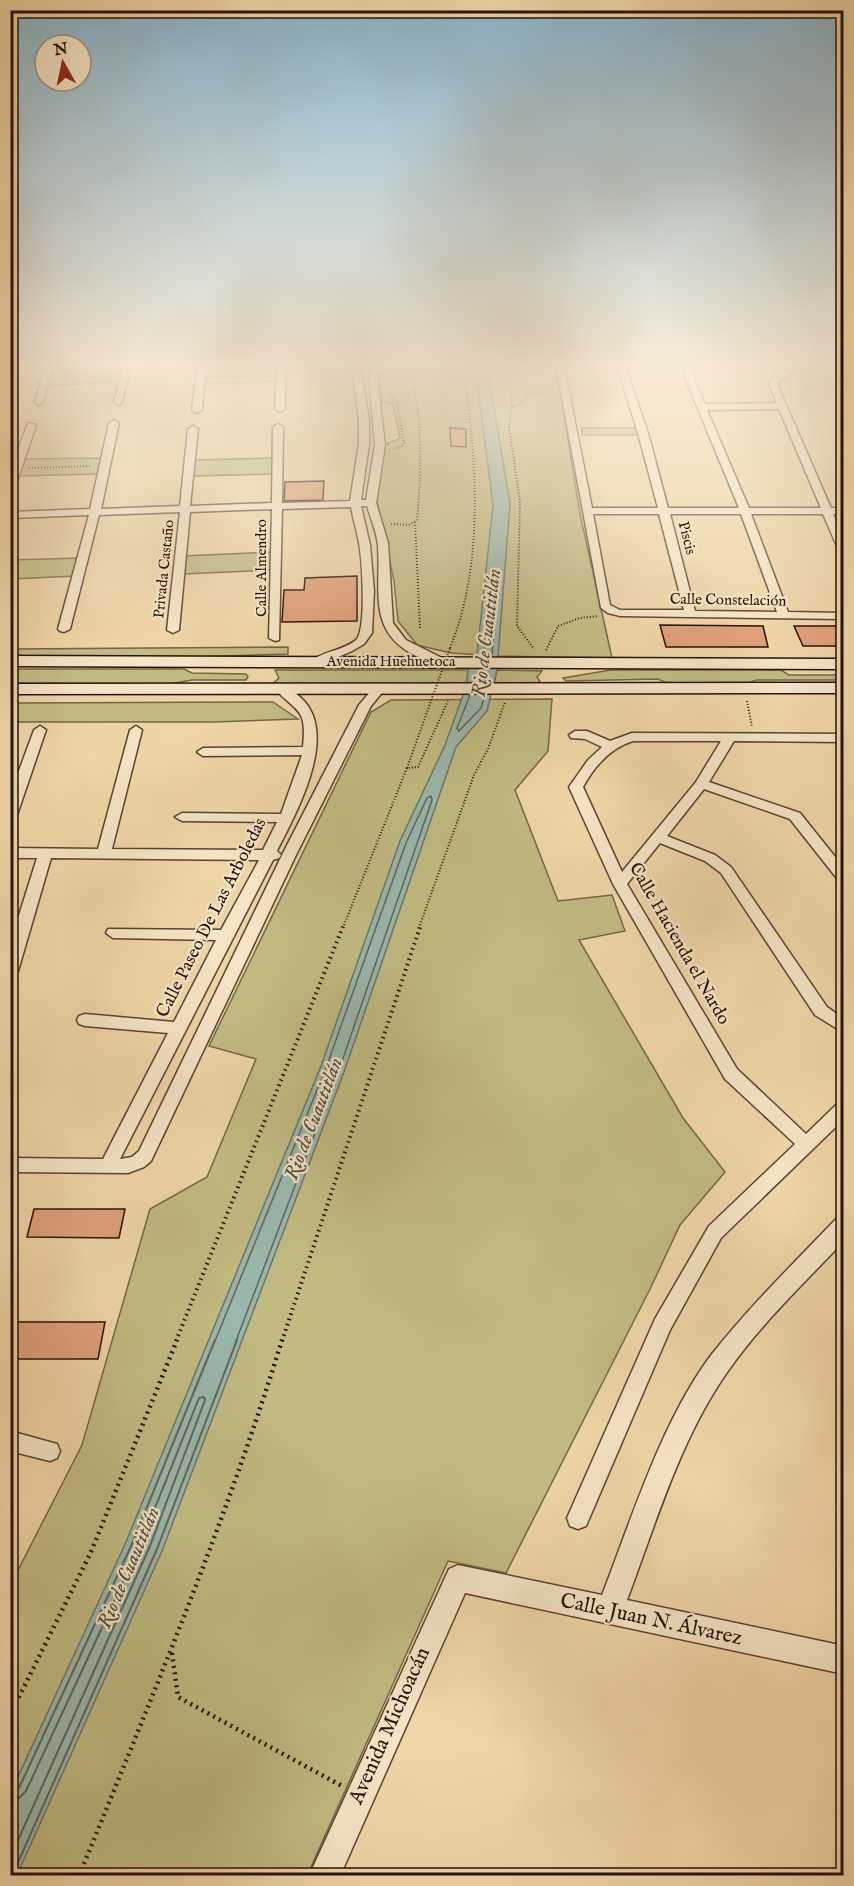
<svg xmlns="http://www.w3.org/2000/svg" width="854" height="1886" viewBox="0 0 854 1886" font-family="'IM FELL English',serif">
  <rect width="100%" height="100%" fill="#efd5a6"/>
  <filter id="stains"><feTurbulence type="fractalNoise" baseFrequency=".00333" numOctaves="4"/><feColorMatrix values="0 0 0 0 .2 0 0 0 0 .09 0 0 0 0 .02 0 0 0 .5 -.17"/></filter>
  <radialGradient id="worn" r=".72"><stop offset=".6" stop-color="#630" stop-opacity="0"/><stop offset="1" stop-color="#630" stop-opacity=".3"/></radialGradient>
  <path fill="#c1bb82" stroke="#736645" stroke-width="1.5" d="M385 366H556L580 514 612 658 498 656 451 653 417 645 398 621 394 581 376 496 385 445 400 438 393 404 383 402C379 389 377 378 385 366Z
    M119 368V382L47 386 55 370Z
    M279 369 278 382 204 384 207 371Z
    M582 428H635L638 435H582Z
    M104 458 100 474 17 476 22 459Z
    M274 458V474L191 476 193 460Z
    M271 552 272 570 183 574V556Z
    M81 558 76 576 11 579 10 560Z
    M288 647V654L190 657H11L10 649Z
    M11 669H184L192 673 246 674 248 677 246 680H192L169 684 11 683Z
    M275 670H468L467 684H272L279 678Z
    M497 670 542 671 537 677 542 685 494 684Z
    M611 670H781L789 675H844L843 680H756L743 685 669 684 658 679 566 681 563 678Z
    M552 699 548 751 515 790 558 901 612 895 625 931 579 940 683 1118 725 1172 680 1225 650 1289 506 1573 448 1561 307 1876 11 1875 10 1586 82 1445 150 1209 207 1177 256 1059 209 1046 371 712 391 700Z
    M273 702 298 719 214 722H11V703Z"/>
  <path fill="#9ab8ad" stroke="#6b756b" stroke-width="1.5" d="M475 366H487L510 504 497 670 487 711 456 747 344 1072 162 1551 17 1875 11 1876V1792L126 1542 321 1066 400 841 445 745 467 684 468 670 477 655 493 505Z"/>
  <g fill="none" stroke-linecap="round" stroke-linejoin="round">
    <path stroke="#60645a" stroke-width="1.5" d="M483 656 490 604 493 601 496 604 492 656
      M470 695 457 728 459 731 481 708 485 695
      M215 1341 326 1068 406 843 427 798 431 796 432 800 339 1070 236 1341"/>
    <path stroke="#60645a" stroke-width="2" d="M10 1792 19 1788 132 1544 215 1340
      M10 1800 19 1798 26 1791 139 1548 199 1398 204 1397 205 1400 150 1546 10 1858
      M12 1876 157 1549 237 1340"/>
  </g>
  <path fill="#e1a07a" stroke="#251108" stroke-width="1.5" d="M450 428 466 429V447L451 446Z
    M324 481 323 500 284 501 285 482Z
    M357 576V621L282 622 284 590H304L305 578Z
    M660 625 763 626 768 647H666Z
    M794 626H843V646H803Z
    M34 1209H125L119 1238 27 1237Z
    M10 1322H105L98 1359H10Z"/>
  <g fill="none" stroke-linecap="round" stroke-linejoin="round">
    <g stroke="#584230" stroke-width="3">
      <path id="minor" d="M45 366H53L43 402 39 405 35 402Z
        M123 366H131L122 402 118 405 114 402Z
        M198 366H206L202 410 197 413 192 410Z
        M277 366H285V409L280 412 275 409Z
        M352 366H360L369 421V444L361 500H366L375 445 369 376 375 366H383L377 376 385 445 376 503 388 543 393 623 406 640 442 658V664C433 665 424 659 416 656 367 632 381 592 378 546 377 533 371 519 367 506H361L370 545 374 591 372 633 364 644 352 651 320 665H312L310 662C322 651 343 651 356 640 367 629 362 559 359 543 357 531 353 519 351 507L282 509 279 640 275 641 269 638 272 509 190 512 179 630 173 633 167 630 180 512 99 515 70 629 64 632 60 631 58 629 89 515 10 518V512L90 509 109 423 114 420 119 423 101 509 180 506 188 429 193 426 198 429 190 506 272 503 273 427 278 424 283 427 282 503 350 501 359 444V421Z
        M556 366H564L592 508H658L638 433 617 366H625L648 433 668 508H739L684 375 687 367 698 366 692 375 705 404 777 403 769 384C775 371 793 366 807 366L780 380 777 384 831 508H844V514H833L844 537V554L839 551 823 514H751L788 612 844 613V619L620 616 608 613 601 608ZM779 409 821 508H749L707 410ZM593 514H659L684 610H620L610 605ZM670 514H741L777 612 695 611Z
        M28 423 36 425 15 487 10 490V471Z
        M281 685C288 687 295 692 300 697 341 733 296 813 277 851L281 855 279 858 273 860 120 1159 132 1157 139 1151 282 855 359 705 375 686 379 685 385 689 371 706 296 855 151 1161 144 1167 128 1173 10 1172V1158L103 1159 168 1033 85 1026 79 1024 77 1020 79 1016 85 1014 174 1022 216 940 113 938 106 933 108 929 221 930 259 860 51 858 18 971 10 976V944L37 858H10V848L98 849 130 730 136 726 142 730 112 849 263 850 277 822 182 821 175 817 182 813 281 814 302 755 203 756 197 752 203 748 303 747C307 707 298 714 275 689Z
        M40 726 46 730 17 815 10 819V795L34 730Z
        M587 731 610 741 632 733 844 734V742L734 741 709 782 800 813 844 868V883L839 881 790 819 704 789 667 836 715 855 731 867 827 1007 844 1019V1033L815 1015 721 873 705 861 660 843 627 884 737 1069 806 1134 838 1103 844 1101V1119L721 1238 670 1330 586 1526 578 1529 570 1526 567 1518 655 1319 709 1226 795 1144 725 1079 613 884 569 787 588 760 602 747 585 739 571 738 569 735 575 731ZM633 741H721L696 782 622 872 583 787C594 767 610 748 633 741Z
        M10 1431 57 1444 60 1451 57 1458 50 1461 10 1451Z"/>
    </g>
    <g stroke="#584230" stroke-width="3">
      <path id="tertiary" d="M821 366H833L844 373V381Z
        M844 1217V1241C804 1283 761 1324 728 1371 680 1439 656 1523 627 1600L844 1646V1674L465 1593 340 1876H309L449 1569 458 1565 602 1595C632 1518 662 1420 712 1354 750 1306 794 1263 836 1219Z"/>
    </g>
    <g stroke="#251108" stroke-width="3">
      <path id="secondary" d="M10 656 844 659V669L10 666Z
        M844 683V693L10 694V684Z"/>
    </g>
    <path stroke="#251108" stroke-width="2" stroke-dasharray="1 2" stroke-linecap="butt" d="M502 366 511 393 512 407 509 426 520 503 517 626 534 649
      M59 377 86 374 114 375
      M212 377 270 376
      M389 392 397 403 404 443 401 447 393 449
      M512 407 519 405 529 394 540 393 552 387
      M29 468 91 466
      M415 522 420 628
      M391 524 409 525 417 520C422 468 422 417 410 366
      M450 648C485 563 477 455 462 366
      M546 650 558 626 580 618 598 616
      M747 701 752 727
      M344 925 407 768 418 767 448 701
      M420 925 474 775 488 749 505 702"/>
    <path stroke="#251108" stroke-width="4" stroke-dasharray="1.5 4" stroke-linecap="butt" d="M176 1341 344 924
      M282 1341 421 924"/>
    <path stroke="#251108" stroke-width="4.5" stroke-dasharray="2 4.5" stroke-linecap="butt" d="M172 1653 178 1697 342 1786
      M10 1715 91 1552 177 1340
      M79 1876C151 1699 226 1522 282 1340"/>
    <use href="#minor" fill="#f5e4c5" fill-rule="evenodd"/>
    <use href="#tertiary" fill="#f5e4c5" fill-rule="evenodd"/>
    <use href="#secondary" fill="#f5e4c5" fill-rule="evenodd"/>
    <path stroke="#251108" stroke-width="2" stroke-dasharray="1 2" stroke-linecap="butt" d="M407 768 450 648"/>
  </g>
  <linearGradient id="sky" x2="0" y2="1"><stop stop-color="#89b6d0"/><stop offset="0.58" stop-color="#f8ecd7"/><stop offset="1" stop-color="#f8ecd7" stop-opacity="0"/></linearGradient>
  <rect width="854" height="630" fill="url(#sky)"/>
  <g text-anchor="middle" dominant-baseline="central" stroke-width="4.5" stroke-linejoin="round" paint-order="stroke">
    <g font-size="15" fill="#251108" stroke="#f5e4c5">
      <text transform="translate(687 538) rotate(76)">Piscis</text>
      <text transform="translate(261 568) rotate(-90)">Calle Almendro</text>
      <text transform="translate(164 569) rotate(-84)">Privada Castaño</text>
      <text transform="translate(728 600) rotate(1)">Calle Constelación</text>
      <text x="391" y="661">Avenida Huehuetoca</text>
    </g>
    <g font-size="18" fill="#251108" stroke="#f5e4c5">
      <text transform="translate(212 918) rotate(-63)">Calle Paseo De Las Arboledas</text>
      <text transform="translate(679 944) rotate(60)">Calle Hacienda el Nardo</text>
    </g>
    <g font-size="20" font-style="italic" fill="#4e4b42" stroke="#f5e4c5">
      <text transform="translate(487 633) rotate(-83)">Rio de Cuautitlán</text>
      <text transform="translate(314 1119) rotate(-69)">Rio de Cuautitlán</text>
      <text transform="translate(129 1568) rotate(-67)">Rio de Cuautitlán</text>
    </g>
    <g font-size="21" fill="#251108" stroke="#f5e4c5">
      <text transform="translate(651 1620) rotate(12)">Calle Juan N. Álvarez</text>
      <text transform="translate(390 1726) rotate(-66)">Avenida Michoacán</text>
    </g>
  </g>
  <rect width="854" height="1886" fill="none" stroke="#efd5a6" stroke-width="36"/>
  <rect x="12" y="12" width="830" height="1862" fill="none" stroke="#251108" stroke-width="3"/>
  <rect x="18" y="18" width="818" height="1850" fill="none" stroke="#251108" stroke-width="1.5"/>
  <g transform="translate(63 63) rotate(351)"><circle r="28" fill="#f5e4c5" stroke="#a29079" stroke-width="1.5"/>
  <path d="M0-4.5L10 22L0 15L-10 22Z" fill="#8f2418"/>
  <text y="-9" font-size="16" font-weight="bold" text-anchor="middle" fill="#251108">N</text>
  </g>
  <rect width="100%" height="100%" filter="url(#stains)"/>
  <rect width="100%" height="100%" fill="url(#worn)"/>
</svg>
